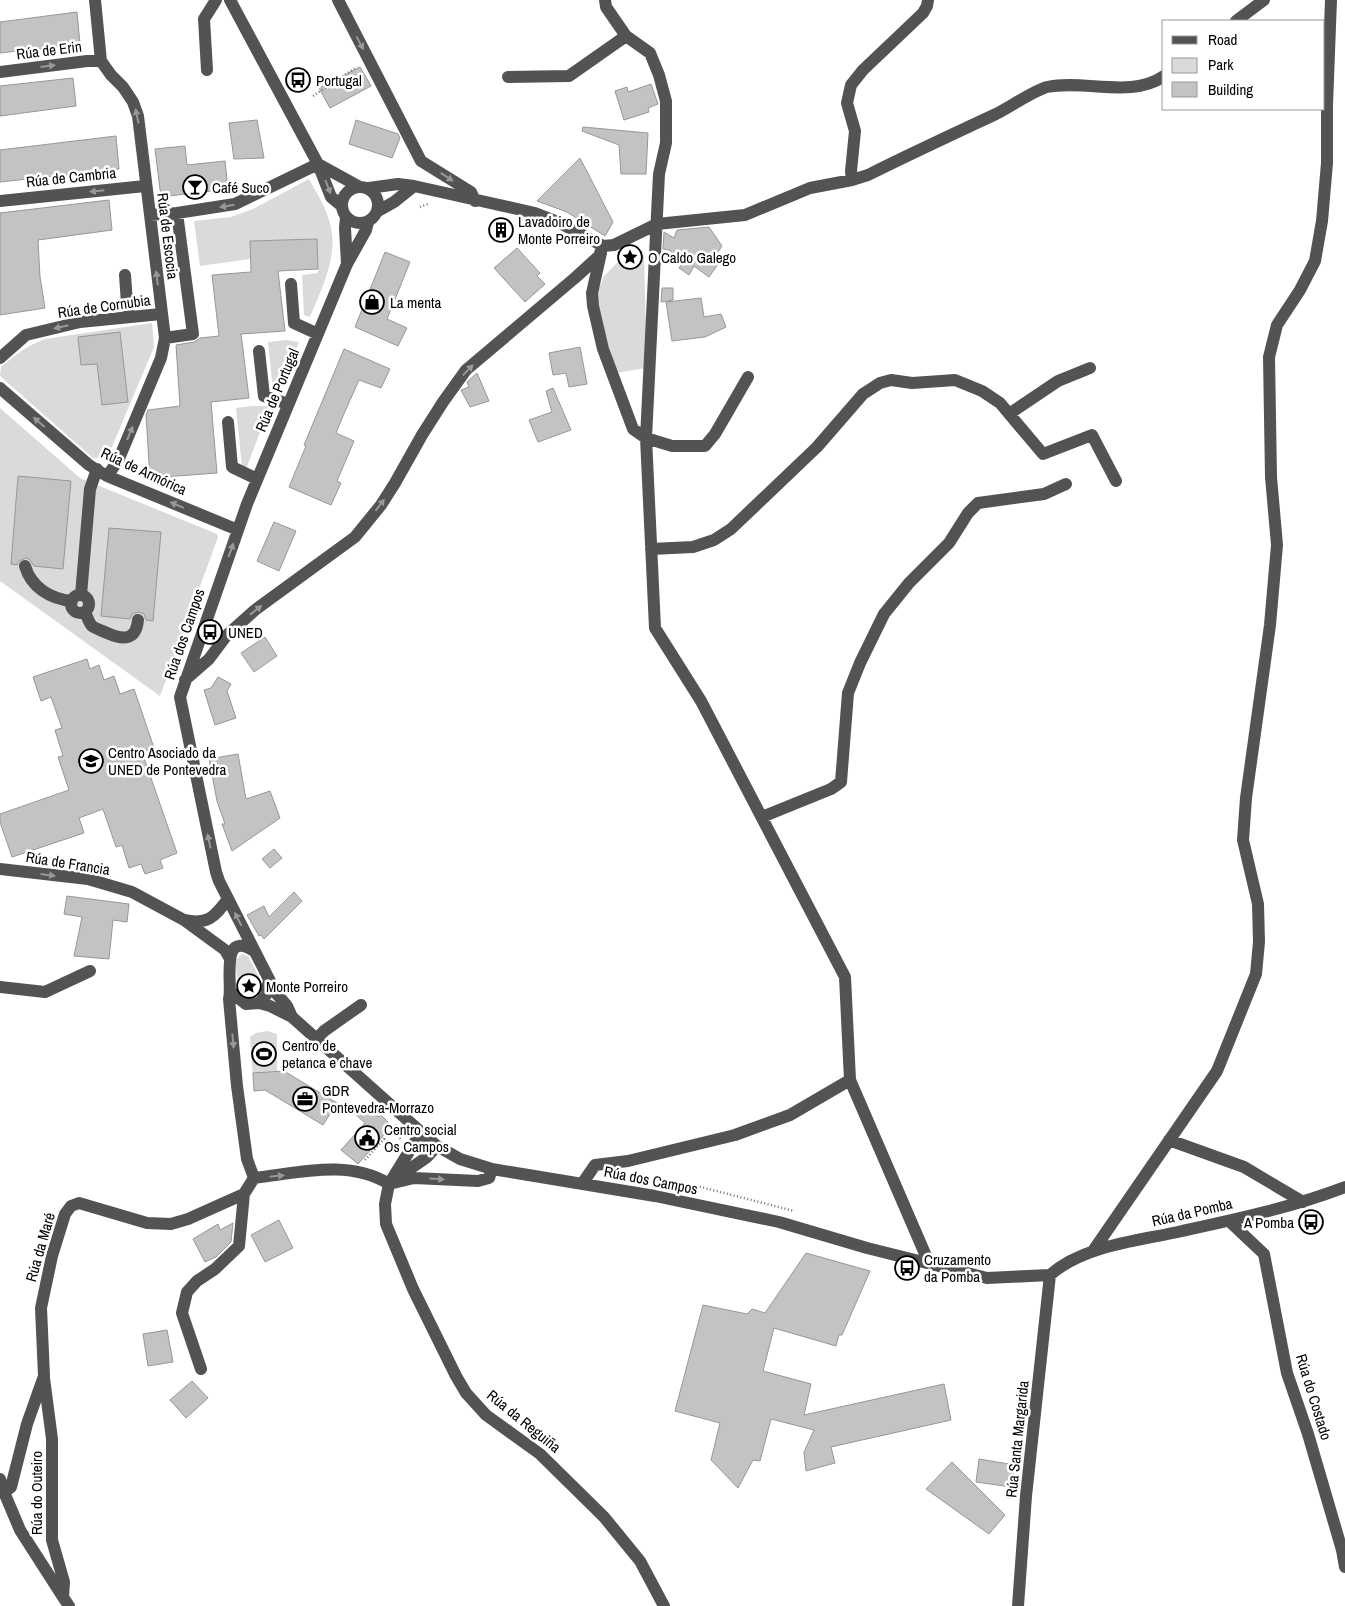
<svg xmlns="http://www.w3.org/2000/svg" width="1345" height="1606" viewBox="0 0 1345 1606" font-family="'Archivo Narrow',sans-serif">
  <rect width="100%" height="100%" fill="#fff"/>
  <path fill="#dadada" d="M309 179C316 192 324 204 328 217 341 252 323 285 310 317L304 315 302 275 318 273 317 239 250 241V259L200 266 194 221 231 217 253 209Z
    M627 253 644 255 647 368 615 373 596 296 604 276Z
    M152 323 154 347 112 447 104 459 93 458 0 376 1 367C15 355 28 345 45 339Z
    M287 340 299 342 278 390H273L268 342Z
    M252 406H270L246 469 242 467 236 408Z
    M0 408 80 478 217 534 218 537 160 696 0 581Z
    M242 954 248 956 259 977 261 988 253 995 247 997 239 990 235 961Z
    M267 1031 277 1034V1088L254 1091 250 1037 256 1033Z"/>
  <path fill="#c3c3c3" stroke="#979797" d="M77 12 80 44 0 53V22Z
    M360 67 371 86 330 108 319 88Z
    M73 78 76 106 0 116V86Z
    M651 84 658 104 648 108 649 112 624 120 615 91 627 87 628 92Z
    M257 120 264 158 234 159 229 123Z
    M356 120 398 134 400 138 392 158 349 144Z
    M583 127 648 133 646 174H621L619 145 582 131Z
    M116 136 119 169 0 182V150Z
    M185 146 187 165 225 161 228 189 161 197 155 149Z
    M580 158 613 222 605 236 567 212 537 201Z
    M109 200 112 230 38 240 40 277 45 308 0 315V213Z
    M508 222 510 235 494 238 491 225Z
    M709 227 722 246 712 261 718 264 709 277 694 266 689 275 679 268 684 261 669 250 663 249 664 232 674 238 677 230Z
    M317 239 318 269 278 271 285 331 241 334 249 398 211 402 217 473 150 478 146 415 148 410 180 406 176 345 194 342 200 338 219 336 212 275 251 272 250 241Z
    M517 248 540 273 537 276 545 284 525 302 494 268Z
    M385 252 410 262 387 319 407 328 398 346 355 327Z
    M662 288H673V300L661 302Z
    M701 298 704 317 721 314 726 327 705 337 672 341 666 302Z
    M120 332 128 402 102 405 97 364 81 365 78 337Z
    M580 347 587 384 569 387 566 373 553 375 549 353Z
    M344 349 390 369 381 388 359 380 343 416 336 433 354 441 337 481 341 483 331 505 289 487 306 446 304 445Z
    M477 373 489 401 470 407 461 390 469 387 467 382Z
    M553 388 571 430 538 442 529 420 552 412 546 391Z
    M18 476 71 481 63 569 34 566 30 560 26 558 19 561 17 565 11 564Z
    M274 522 296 531 279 571 257 561Z
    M109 528 161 532 153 621 146 620 144 614 139 612 132 614 130 619 101 616Z
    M265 637 277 656 254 672 241 653Z
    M87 659 90 669 99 665 104 680 114 676 120 694 134 689 154 748 142 752 177 853 160 860 163 868 145 874 141 864 129 868 122 845 116 847 103 809 79 818 84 833 12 857 0 822V814L69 790 58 757 63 756 55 730 62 728 51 697 41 701 33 677Z
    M218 677 231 684 227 691 236 718 215 725 204 690 211 688Z
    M238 754 246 799 270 791 280 818 232 851 222 824H225L217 801 209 759Z
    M274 849 282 858 270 868 262 859Z
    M294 892 302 901 264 939 261 935 259 936 247 915 264 906 269 917Z
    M67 896 129 904 127 922 113 920 109 959 74 956 82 917 64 914Z
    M284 1071 337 1103 323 1125 265 1090 254 1091 253 1073Z
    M364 1104 379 1117 381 1115 392 1126 358 1164 341 1150 365 1123 355 1114Z
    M279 1220 293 1248 265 1262 251 1235Z
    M233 1223 231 1242 216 1257 205 1262 193 1239 218 1224 220 1230Z
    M806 1253 870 1271 842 1335H839L836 1346 774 1328 763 1371 811 1384 804 1415 944 1384 951 1420 831 1447 835 1463 806 1471 804 1452 814 1430 771 1419 760 1461 753 1460 738 1488 711 1460 720 1423 675 1411 703 1305 747 1314 752 1309 765 1313Z
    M167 1330 173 1362 148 1366 143 1334Z
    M192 1381 208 1398 186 1418 170 1400Z
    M979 1459 1015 1465 1011 1487 976 1482Z
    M952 1462 1005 1515 989 1534 926 1489Z"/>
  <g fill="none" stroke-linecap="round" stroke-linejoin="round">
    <path stroke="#757575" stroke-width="2.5" stroke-dasharray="1 2.5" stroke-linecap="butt" d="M313 96 357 67
      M420 207 428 204
      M396 1125 392 1130 401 1139
      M384 1139 392 1130
      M365 1160 384 1139 398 1147
      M648 1180 657 1179 697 1186 794 1211"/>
    <path stroke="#535353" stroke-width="12" d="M95 0 101 61 111 75 123 87 133 102 138 116 165 338 161 358 118 461 107 476
      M230 0 318 164 331 197 342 206
      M338 0 421 161 471 192 475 201
      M605 0 606 7 626 36 650 53 659 75 666 101V143L659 174 646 438 655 628 701 701 845 977 850 1080 929 1263
      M1236 21 1264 0
      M207 70 204 19 216 0
      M0 72 87 61H101
      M508 77 569 76 626 36
      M318 164 358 186
      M852 180 851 171 855 131 847 103 851 85 863 70 923 13 927 6 928 0
      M342 205a18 18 0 1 1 36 0a18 18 0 1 1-36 0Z
      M369 188 398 184 414 186 535 213 558 222 603 246 614 245 657 224 745 215 810 188 852 180 868 175C910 154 953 134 996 114 1010 107 1033 91 1047 87 1084 79 1131 99 1164 76
      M0 201 145 186
      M378 211 394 202 414 186
      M150 215 177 213 235 204 318 164
      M346 217 345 228 347 264
      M601 253 592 293 593 306 603 349 633 429 646 438 672 446H705L715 434 748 377
      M125 275 128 317
      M291 284 294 323 318 334
      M165 338 193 334 177 213
      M259 351 264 396 288 404
      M0 358 26 335 80 322 161 314
      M0 388 89 465 107 476 238 530
      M1009 414 1058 381 1090 368
      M228 422 232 467 257 479
      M651 549 693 547 714 540 731 529 817 447 863 394 880 383 891 380 912 383 955 380 982 391 1000 403 1043 454 1092 435 1116 481
      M25 566C31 587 50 599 72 601
      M71 604a9 9 0 1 1 18 0a9 9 0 1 1-18 0Z
      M81 595 90 489 97 469
      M85 612C87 616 89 623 92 626 96 629 103 631 107 633 123 640 136 641 138 620
      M185 680 209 659 227 635 255 610 355 537 381 505 395 483 422 435 443 402 466 370 576 277 599 256 603 246
      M762 817 831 789 841 782 848 693 860 663 884 614 909 583 949 543 968 513 978 503 1044 494 1066 484
      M0 869 88 879 132 892 184 920 225 950 229 957
      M184 920C209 925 214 917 228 899
      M254 951C219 929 233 983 229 999L237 1086 247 1159 254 1178C299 1173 348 1159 389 1184L414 1178 478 1181 489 1178 492 1169
      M0 987 45 992 90 971
      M231 992 246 1004 259 1003 266 995 269 980
      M259 1003 270 1006 292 1017 422 1133 437 1146 460 1159 492 1169 655 1196 779 1222 867 1248 987 1278 1050 1275
      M292 1017 287 1006 276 993 219 881 216 872 180 697 247 504 347 264 366 230 368 222
      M317 1039 324 1031 361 1005
      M422 1133 415 1142 389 1184 385 1204 386 1224 413 1289 456 1376 466 1393 486 1415 540 1454 604 1517 640 1561 664 1606
      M1169 1140 1244 1167 1303 1202
      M394 1180 427 1157 437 1146
      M582 1184 595 1165 628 1161 735 1135 790 1115 850 1080
      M1229 1221 1264 1254 1287 1373 1308 1434 1342 1550 1345 1567
      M1093 1251 1217 1071 1256 974 1259 942 1258 904 1243 840 1246 798 1270 625 1277 545 1271 477 1269 357 1277 325 1300 290 1315 261 1322 221 1327 163V105L1331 0
      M1050 1275C1084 1245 1139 1241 1182 1231 1237 1219 1293 1207 1345 1187
      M201 1369 182 1313 187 1292 197 1281 215 1269 239 1246 244 1194
      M44 1378 52 1439V1540L64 1582 63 1597 69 1606
      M0 1479 4 1492
      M63 1597 20 1530 4 1492 11 1487 27 1424 44 1376 41 1308 52 1256 65 1214 71 1206 79 1203 147 1223 171 1224 188 1219 244 1194 254 1178
      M1018 1606 1026 1496 1050 1275"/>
  </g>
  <defs><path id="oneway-solid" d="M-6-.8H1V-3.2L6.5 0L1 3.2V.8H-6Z" transform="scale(1.25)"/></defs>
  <g fill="#989898">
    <use href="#oneway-solid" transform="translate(360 43) rotate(62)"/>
    <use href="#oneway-solid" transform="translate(48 66) rotate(-7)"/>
    <use href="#oneway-solid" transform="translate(137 116) rotate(-102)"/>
    <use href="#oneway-solid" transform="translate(447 177) rotate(33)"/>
    <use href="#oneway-solid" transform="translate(328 187) rotate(69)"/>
    <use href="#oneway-solid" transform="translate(97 191) rotate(174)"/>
    <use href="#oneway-solid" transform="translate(227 206) rotate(171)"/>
    <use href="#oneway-solid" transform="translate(157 278) rotate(-97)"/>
    <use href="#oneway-solid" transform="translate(61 327) rotate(167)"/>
    <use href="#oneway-solid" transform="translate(468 370) rotate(-46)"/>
    <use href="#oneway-solid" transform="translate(39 422) rotate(-139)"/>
    <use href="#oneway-solid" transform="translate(130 433) rotate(-67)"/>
    <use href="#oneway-solid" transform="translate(177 505) rotate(-157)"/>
    <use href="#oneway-solid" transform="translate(380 505) rotate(-53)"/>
    <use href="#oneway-solid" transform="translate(231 550) rotate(-70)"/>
    <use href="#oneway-solid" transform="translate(256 610) rotate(-38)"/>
    <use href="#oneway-solid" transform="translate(209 841) rotate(-102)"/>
    <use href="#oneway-solid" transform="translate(48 875) rotate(7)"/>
    <use href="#oneway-solid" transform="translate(238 919) rotate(-117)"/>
    <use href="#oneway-solid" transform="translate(233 1041) rotate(85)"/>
    <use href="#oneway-solid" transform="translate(277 1176) rotate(-6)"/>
    <use href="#oneway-solid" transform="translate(437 1179) rotate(3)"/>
  </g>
  <defs>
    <g id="bus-ring" transform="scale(1.25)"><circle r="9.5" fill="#fff" stroke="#000" stroke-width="1.5"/><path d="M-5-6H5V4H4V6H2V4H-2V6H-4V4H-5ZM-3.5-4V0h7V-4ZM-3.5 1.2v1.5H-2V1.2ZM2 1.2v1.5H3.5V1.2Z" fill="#000"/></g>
    <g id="bar-ring" transform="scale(1.25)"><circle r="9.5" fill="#fff" stroke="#000" stroke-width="1.5"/><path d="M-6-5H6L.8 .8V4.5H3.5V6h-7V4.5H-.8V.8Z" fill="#000"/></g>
    <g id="building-ring" transform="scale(1.25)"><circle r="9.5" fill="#fff" stroke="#000" stroke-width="1.5"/><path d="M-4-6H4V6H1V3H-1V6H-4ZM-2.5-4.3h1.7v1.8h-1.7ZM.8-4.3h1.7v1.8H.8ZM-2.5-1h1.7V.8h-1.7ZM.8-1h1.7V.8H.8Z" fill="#000"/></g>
    <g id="sight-ring" transform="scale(1.25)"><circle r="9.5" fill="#fff" stroke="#000" stroke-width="1.5"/><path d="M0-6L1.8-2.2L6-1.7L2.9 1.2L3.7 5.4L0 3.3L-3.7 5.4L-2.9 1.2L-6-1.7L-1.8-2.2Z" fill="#000"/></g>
    <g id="shop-ring" transform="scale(1.25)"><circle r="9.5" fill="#fff" stroke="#000" stroke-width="1.5"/><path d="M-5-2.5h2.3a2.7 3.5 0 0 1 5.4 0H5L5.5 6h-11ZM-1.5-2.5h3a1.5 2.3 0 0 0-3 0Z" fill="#000"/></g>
    <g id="university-ring" transform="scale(1.25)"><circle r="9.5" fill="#fff" stroke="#000" stroke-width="1.5"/><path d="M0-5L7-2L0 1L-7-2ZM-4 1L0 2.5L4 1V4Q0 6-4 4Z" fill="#000"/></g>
    <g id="stadium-ring" transform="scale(1.25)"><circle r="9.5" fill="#fff" stroke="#000" stroke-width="1.5"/><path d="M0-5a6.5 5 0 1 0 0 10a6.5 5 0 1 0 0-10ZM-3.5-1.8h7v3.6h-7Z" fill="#000"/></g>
    <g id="office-ring" transform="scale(1.25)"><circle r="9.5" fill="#fff" stroke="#000" stroke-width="1.5"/><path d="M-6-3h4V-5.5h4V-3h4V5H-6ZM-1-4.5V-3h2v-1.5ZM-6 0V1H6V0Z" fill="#000"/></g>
    <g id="civic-ring" transform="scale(1.25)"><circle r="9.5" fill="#fff" stroke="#000" stroke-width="1.5"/><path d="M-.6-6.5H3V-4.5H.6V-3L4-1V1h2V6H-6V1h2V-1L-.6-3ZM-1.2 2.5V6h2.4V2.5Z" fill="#000"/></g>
  </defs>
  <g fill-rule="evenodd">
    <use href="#bus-ring" x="298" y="80"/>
    <use href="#bar-ring" x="195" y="187"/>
    <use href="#building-ring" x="501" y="230"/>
    <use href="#sight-ring" x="630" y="257"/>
    <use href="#shop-ring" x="372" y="302"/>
    <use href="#bus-ring" x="210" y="632"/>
    <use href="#university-ring" x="91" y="761"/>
    <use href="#sight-ring" x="249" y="986"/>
    <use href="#stadium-ring" x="264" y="1054"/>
    <use href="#office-ring" x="305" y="1099"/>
    <use href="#civic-ring" x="367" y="1138"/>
    <use href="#bus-ring" x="1311" y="1222"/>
    <use href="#bus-ring" x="907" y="1268"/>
  </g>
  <g text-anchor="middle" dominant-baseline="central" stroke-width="5" stroke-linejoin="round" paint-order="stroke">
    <g font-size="15" fill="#000" stroke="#fff">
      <text transform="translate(49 50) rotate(-7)">Rúa de Erin</text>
      <text transform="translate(71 177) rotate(-6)">Rúa de Cambria</text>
      <text transform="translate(168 236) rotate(83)">Rúa de Escocia</text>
      <text transform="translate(104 306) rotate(-8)">Rúa de Cornubia</text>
      <text transform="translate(277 390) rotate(-67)">Rúa de Portugal</text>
      <text transform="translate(144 471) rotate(25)">Rúa de Armórica</text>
      <text transform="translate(184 634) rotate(-71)">Rúa dos Campos</text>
      <text transform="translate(68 863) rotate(9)">Rúa de Francia</text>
      <text transform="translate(651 1180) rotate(11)">Rúa dos Campos</text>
      <text transform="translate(1192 1212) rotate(-13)">Rúa da Pomba</text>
      <text transform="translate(40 1247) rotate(-74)">Rúa da Maré</text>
      <text transform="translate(1314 1397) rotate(73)">Rúa do Costado</text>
      <text transform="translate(524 1421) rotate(39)">Rúa da Reguiña</text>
      <text transform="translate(1017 1439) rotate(-84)">Rúa Santa Margarida</text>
      <text transform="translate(36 1493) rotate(-90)">Rúa do Outeiro</text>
    </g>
    <g font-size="15" fill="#000" stroke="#fff" text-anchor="start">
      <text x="316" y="80">Portugal</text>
      <text x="212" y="187">Café Suco</text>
      <text x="518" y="221">Lavadoiro de<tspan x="518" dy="17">Monte Porreiro</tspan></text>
      <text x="648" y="257">O Caldo Galego</text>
      <text x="390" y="302">La menta</text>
      <text x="228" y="632">UNED</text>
      <text x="108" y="752">Centro Asociado da<tspan x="108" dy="17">UNED de Pontevedra</tspan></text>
      <text x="266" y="986">Monte Porreiro</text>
      <text x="282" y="1045">Centro de<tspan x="282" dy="17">petanca e chave</tspan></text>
      <text x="322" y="1090">GDR<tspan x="322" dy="17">Pontevedra-Morrazo</tspan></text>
      <text x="384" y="1129">Centro social<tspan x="384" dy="17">Os Campos</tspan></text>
      <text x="1294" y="1222" text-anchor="end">A Pomba</text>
      <text x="924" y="1259">Cruzamento<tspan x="924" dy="17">da Pomba</tspan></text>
    </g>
  </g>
  <rect x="1162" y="20" width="162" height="90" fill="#ffffff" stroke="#999999"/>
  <rect x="1172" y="36" width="25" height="8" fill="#535353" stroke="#999999"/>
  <text x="1208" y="45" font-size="15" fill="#000000">Road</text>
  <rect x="1172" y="58" width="25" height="15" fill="#dadada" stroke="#999999"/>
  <text x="1208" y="70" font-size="15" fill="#000000">Park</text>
  <rect x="1172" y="82" width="25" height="15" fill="#c3c3c3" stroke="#999999"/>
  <text x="1208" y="95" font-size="15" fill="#000000">Building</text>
</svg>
